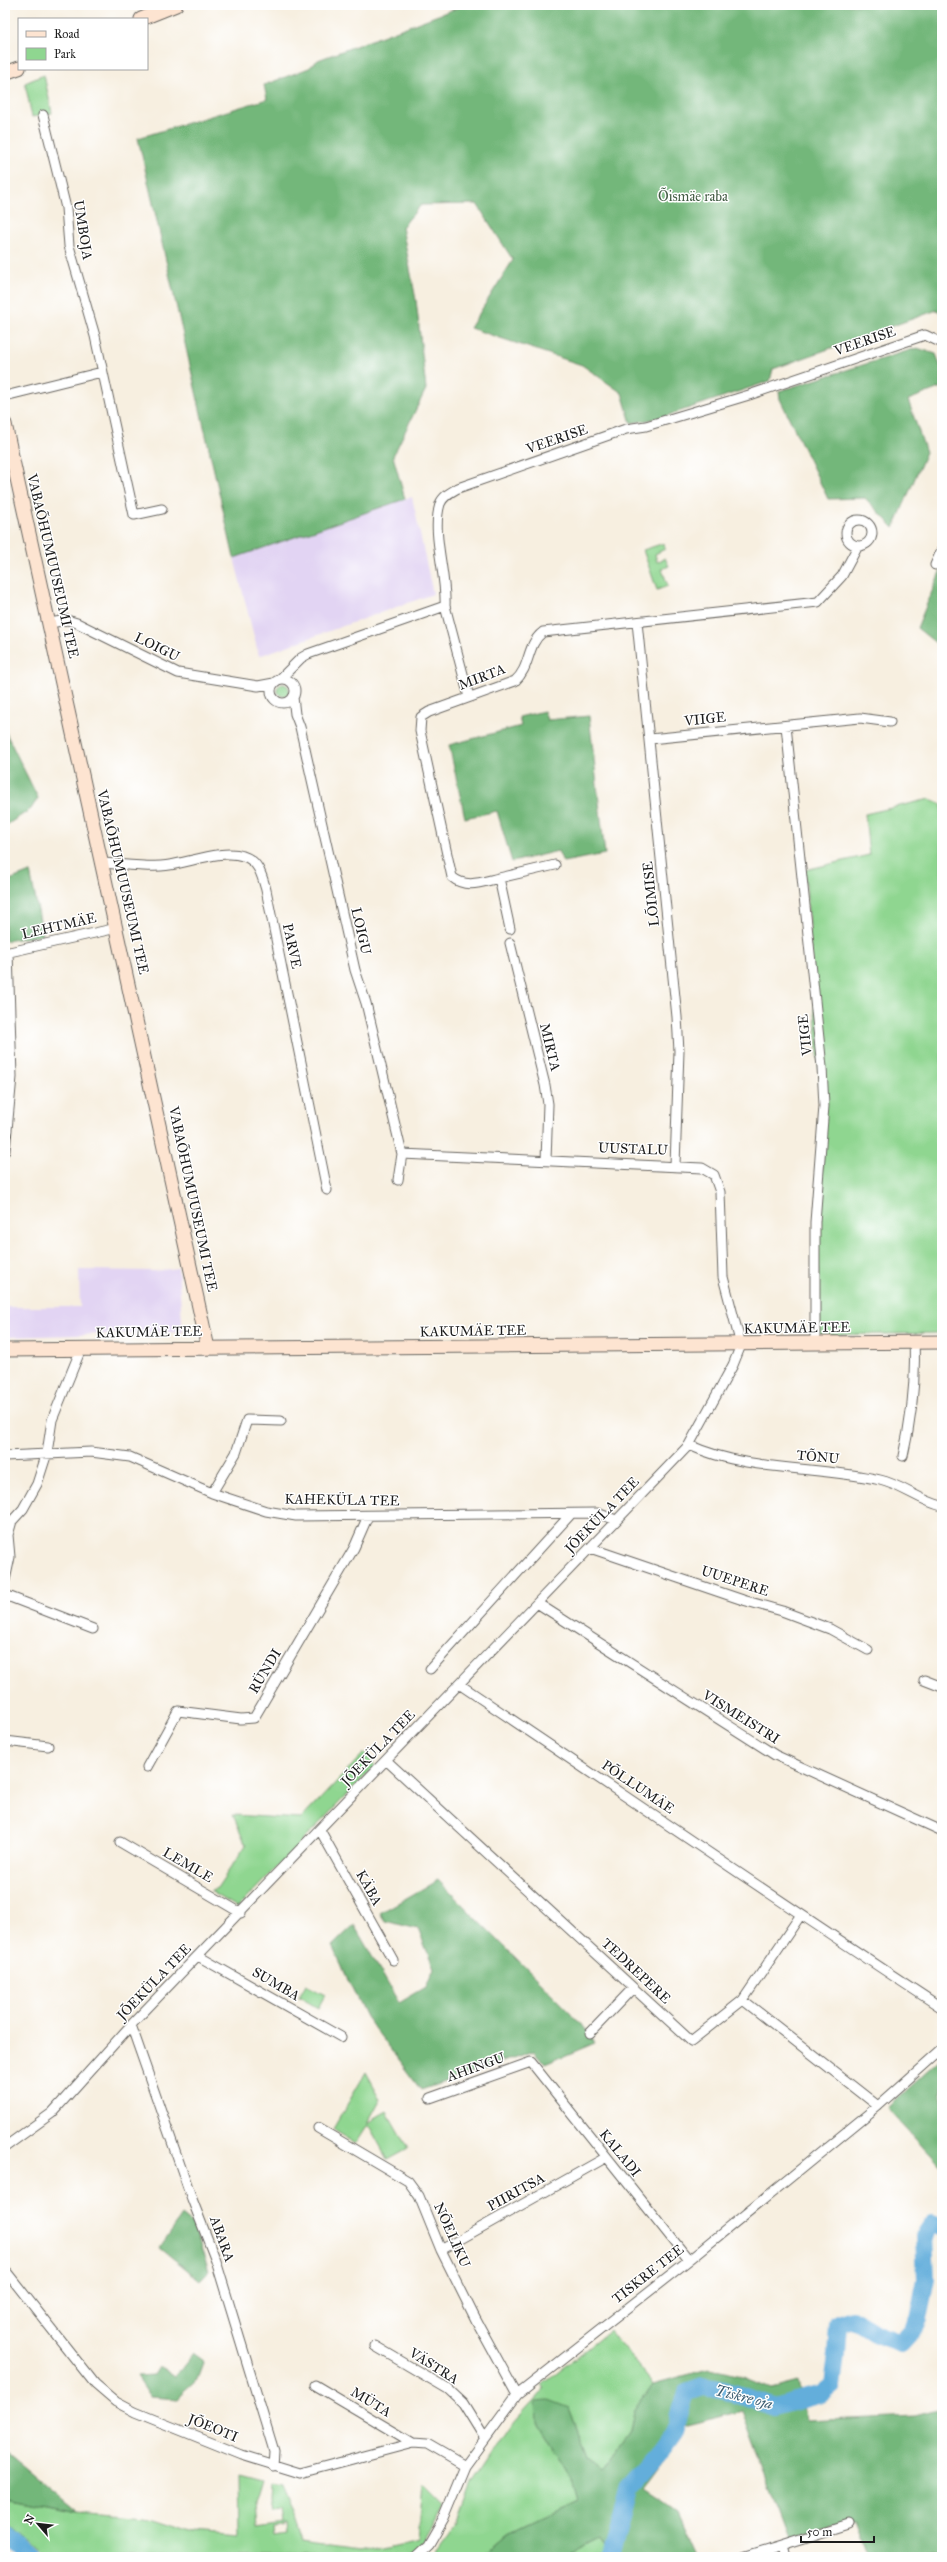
<svg xmlns="http://www.w3.org/2000/svg" width="947" height="2562" viewBox="0 0 947 2562" font-family="'IM FELL Great Primer',serif">
  <rect width="100%" height="100%" fill="#fff"/>
  <filter id="ink" filterUnits="userSpaceOnUse"><feTurbulence type="fractalNoise" baseFrequency=".025" numOctaves="2"/><feDisplacementMap in="SourceGraphic" scale="8" xChannelSelector="R" yChannelSelector="G"/><feConvolveMatrix kernelMatrix="1 2 1 2 8 2 1 2 1" color-interpolation-filters="sRGB"/></filter>
  <filter id="wash" filterUnits="userSpaceOnUse"><feTurbulence type="fractalNoise" baseFrequency=".012" numOctaves="4" result="noise"/><feDisplacementMap in="SourceGraphic" scale="16" xChannelSelector="R" yChannelSelector="G"/><feGaussianBlur stdDeviation="0.9" result="paint"/><feColorMatrix in="noise" values="0 0 0 0 0 0 0 0 0 0 0 0 0 0 0 0 0 1.4 0 .05"/><feComposite in="paint" operator="in"/></filter>
  <g filter="url(#wash)">
    <rect width="100%" height="100%" fill="#f7efe0"/>
    <path fill="#e2d4f3" d="M412 497 433 594 259 656 234 558Z
      M178 1268 183 1332 5 1337V1307H80L79 1270 155 1271Z"/>
    <path fill="#8fd690" stroke="#567956" fill-rule="evenodd" d="M44 75 52 113 32 117 25 83Z
      M664 543 665 549 655 554 657 562 665 558 669 566 662 569 668 586 657 590 643 550Z
      M277 690a6 6 0 1 1 12 0a6 6 0 1 1-12 0Z
      M930 799 942 804V1333L819 1335 818 1239 824 1137 805 870 869 855 865 814Z
      M364 1753 373 1762 374 1767 239 1906 237 1907 210 1891 217 1888 246 1845 233 1815 301 1819Z
      M306 1985 325 1995 318 2008 299 1997Z
      M366 2072 381 2099 368 2123 387 2112 408 2149 388 2160 368 2124 356 2143 333 2129Z
      M609 2331 653 2384 634 2411 630 2433 603 2470 588 2457 569 2408 537 2423 570 2477 577 2501 509 2533 481 2557H432L458 2523 472 2485 514 2423 545 2389 542 2384Z
      M239 2472 262 2478 255 2501 257 2528 281 2524 279 2510 270 2511 268 2498 269 2480 280 2482 301 2544 359 2552 418 2539 423 2485 444 2506 424 2542 409 2557H46L5 2521V2498L77 2512 144 2518 193 2534 240 2538ZM282 2525H285L286 2535 274 2537 273 2528 282 2527Z
      M599 2539 605 2549 602 2557H564Z"/>
    <path fill="#73b77a" stroke="#486a4b" d="M465 5H942V314L937 310 773 369 770 381 660 418 631 423 622 393 582 365 470 328 513 260 477 204 421 205 402 227 416 300 426 389 393 456 405 499 234 558 138 138 267 99 264 85 309 68 318 60Z
      M917 348 936 354 942 370V387L908 400 926 452 894 528 865 498 828 499 780 399 779 391Z
      M942 567V648L917 628Z
      M544 711 547 720 589 716 605 854 563 862 558 851 512 862 497 811 465 818 449 745 521 726 519 717Z
      M5 731 38 798 31 809 5 826Z
      M30 872 43 935 5 941V879L7 881Z
      M438 1880 581 2023 595 2043 545 2064 534 2051 421 2090 366 2017 332 1946 354 1925 399 2003 426 1987 434 1968 418 1929 385 1921 380 1913Z
      M942 2058V2168L887 2108Z
      M182 2216 193 2225 209 2271 200 2280 160 2248Z
      M193 2353 204 2361 196 2382 177 2399 151 2397 137 2376 153 2375 158 2367 175 2376Z
      M709 2369 739 2375 771 2388 798 2381 806 2421 915 2416 942 2409V2557H869L855 2519 789 2536 742 2411 683 2426 680 2437 642 2488 679 2512 699 2557H610L599 2539 564 2557H481L509 2533 577 2501 570 2477 537 2423 536 2401 548 2400 569 2408 588 2457 603 2470 630 2433 634 2411 653 2384Z
      M5 2452 77 2512 5 2498Z"/>
    <g fill="none" stroke-linecap="round" stroke-linejoin="round">
      <path stroke="#63aedb" stroke-width="18" d="M5 2533 31 2557
        M610 2557 628 2487 659 2452 674 2431 686 2393 703 2387 735 2393 774 2407 822 2394 832 2386 836 2355 838 2324 852 2319 876 2334 901 2343 912 2331 918 2319 926 2279 924 2236 933 2223 942 2227"/>
    </g>
  </g>
  <g filter="url(#ink)">
    <g fill="none" stroke-linecap="round" stroke-linejoin="round">
      <g stroke="#696661" stroke-width="11">
        <path id="street" d="M43 115 66 208 69 246 95 336 134 515 162 509
          M5 396 102 372
          M846 533a13 13 0 1 1 26 0a13 13 0 1 1-26 0Z
          M935 565 942 549
          M445 606 469 697
          M637 622 677 1017 679 1051 675 1165
          M50 623 67 620 77 623 178 673 258 686 274 683
          M280 679 301 658 308 654 445 606C447 575 431 534 440 504 443 496 451 492 458 488L626 429 646 426 749 395 925 335 942 343
          M271 691a12 12 0 1 1 24 0a12 12 0 1 1-24 0Z
          M293 697 295 714 300 727 355 970 366 1003 402 1154 398 1180
          M786 726 822 1067 824 1106 815 1222V1343
          M650 739 860 718 890 722
          M102 863C121 864 142 867 161 866 184 865 222 848 243 856 259 861 262 876 266 890L327 1190
          M499 878 555 865
          M510 929 499 878C482 882 466 889 452 877L420 731 421 717 429 712 515 681C531 667 526 645 543 632L818 602 842 576 858 546
          M510 943 545 1085 548 1104 546 1160
          M5 953 117 928
          M5 1151 12 1077 8 952
          M689 1445C748 1472 818 1466 880 1480 902 1485 920 1501 942 1506
          M5 1456 91 1452 130 1457 212 1493 266 1511 296 1516 597 1513 616 1520
          M903 1456C912 1417 916 1382 914 1342
          M212 1493 236 1453 247 1420 281 1421
          M590 1548 743 1600 782 1611 830 1629 868 1650
          M5 1580 10 1557 8 1535 12 1521 23 1509 37 1484 47 1453 52 1420 81 1349
          M5 1595 93 1629
          M537 1603 775 1755 942 1831
          M430 1669 571 1514
          M924 1680 942 1687
          M459 1684C620 1792 780 1902 942 2008
          M5 1741 48 1746
          M386 1760 691 2041 743 2000 878 2106
          M147 1767 178 1711 241 1719 254 1718 354 1548 368 1516
          M320 1830 393 1960
          M120 1842 241 1913
          M198 1956 341 2037
          M743 2000 800 1916
          M131 2025 192 2199 216 2261 274 2451 273 2466
          M590 2033 633 1988
          M430 2098 531 2062 689 2260
          M318 2128 408 2181 419 2196 441 2250 476 2320 517 2395
          M5 2147 52 2113 131 2025 689 1445 733 1365 741 1345 723 1277 720 1192 714 1175 702 1168 402 1154
          M441 2250 605 2158
          M5 2270 95 2384 116 2402 135 2412 242 2455 300 2473 413 2443 427 2444 465 2466
          M375 2346 448 2389 463 2403 484 2437
          M315 2385 413 2443
          M782 2545 849 2524
          M415 2557 428 2545 443 2519 465 2466 517 2395 689 2260 878 2106 942 2049
          M743 2557 782 2545 785 2557"/>
      </g>
      <g stroke="#696661" stroke-width="15">
        <path id="secondary" d="M141 19 176 5
          M5 73 19 68
          M5 424 208 1348
          M5 1350 942 1342"/>
      </g>
      <use href="#street" stroke="#fff" stroke-width="9"/>
      <use href="#secondary" stroke="#fde4d1" stroke-width="13"/>
    </g>
  </g>
  <g text-anchor="middle" dominant-baseline="central" stroke-width="3" stroke-linejoin="round" paint-order="stroke">
    <g font-size="14" fill="#445d45" stroke="#fff">
      <text x="693" y="196">Õismäe raba</text>
    </g>
    <g font-size="14" fill="#1c1c1c" stroke="#fff">
      <text transform="translate(83 230) rotate(81)">UMBOJA</text>
      <text transform="translate(865 341) rotate(-19)">VEERISE</text>
      <text transform="translate(557 439) rotate(-19)">VEERISE</text>
      <text transform="translate(53 566) rotate(77)">VABAÕHUMUUSEUMI TEE</text>
      <text transform="translate(157 647) rotate(26)">LOIGU</text>
      <text transform="translate(482 677) rotate(-21)">MIRTA</text>
      <text transform="translate(705 719) rotate(-6)">VIIGE</text>
      <text transform="translate(123 882) rotate(77)">VABAÕHUMUUSEUMI TEE</text>
      <text transform="translate(651 894) rotate(-96)">LÕIMISE</text>
      <text transform="translate(59 926) rotate(-13)">LEHTMÄE</text>
      <text transform="translate(361 931) rotate(77)">LOIGU</text>
      <text transform="translate(292 946) rotate(78)">PARVE</text>
      <text transform="translate(805 1035) rotate(-96)">VIIGE</text>
      <text transform="translate(550 1047) rotate(76)">MIRTA</text>
      <text transform="translate(633 1149) rotate(2)">UUSTALU</text>
      <text transform="translate(193 1199) rotate(78)">VABAÕHUMUUSEUMI TEE</text>
      <text transform="translate(797 1328) rotate(-1)">KAKUMÄE TEE</text>
      <text transform="translate(473 1331) rotate(-1)">KAKUMÄE TEE</text>
      <text transform="translate(149 1332) rotate(-1)">KAKUMÄE TEE</text>
      <text transform="translate(818 1457) rotate(5)">TÕNU</text>
      <text transform="translate(342 1500) rotate(1)">KAHEKÜLA TEE</text>
      <text transform="translate(602 1515) rotate(-46)">JÕEKÜLA TEE</text>
      <text transform="translate(735 1581) rotate(18)">UUEPERE</text>
      <text transform="translate(265 1671) rotate(-59)">RÜNDI</text>
      <text transform="translate(741 1717) rotate(32)">VISMEISTRI</text>
      <text transform="translate(378 1748) rotate(-46)">JÕEKÜLA TEE</text>
      <text transform="translate(638 1787) rotate(34)">PÕLLUMÄE</text>
      <text transform="translate(188 1865) rotate(30)">LEMLE</text>
      <text transform="translate(369 1888) rotate(61)">KÄBA</text>
      <text transform="translate(636 1971) rotate(43)">TEDREPERE</text>
      <text transform="translate(154 1982) rotate(-46)">JÕEKÜLA TEE</text>
      <text transform="translate(276 1984) rotate(30)">SUMBA</text>
      <text transform="translate(476 2067) rotate(-20)">AHINGU</text>
      <text transform="translate(620 2153) rotate(51)">KALADI</text>
      <text transform="translate(516 2192) rotate(-29)">PIIRITSA</text>
      <text transform="translate(452 2235) rotate(66)">NÕELIKU</text>
      <text transform="translate(222 2239) rotate(70)">ABARA</text>
      <text transform="translate(648 2274) rotate(-38)">TISKRE TEE</text>
      <text transform="translate(434 2366) rotate(32)">VÄSTRA</text>
      <text transform="translate(371 2402) rotate(31)">MÜTA</text>
      <text transform="translate(213 2428) rotate(22)">JÕEOTI</text>
    </g>
    <g font-size="15" font-style="italic" fill="#3c5e72" stroke="#fff">
      <text transform="translate(744 2397) rotate(14)">Tiskre oja</text>
    </g>
  </g>
  <rect width="947" height="2562" fill="none" stroke="#fff" stroke-width="20"/>
  <rect x="18" y="18" width="130" height="52" fill="#ffffff" stroke="#a4a4a4"/>
  <rect x="26" y="31" width="20" height="6" fill="#fde4d1" stroke="#a4a4a4"/>
  <text x="54" y="38" font-size="12" fill="#1c1c1c">Road</text>
  <rect x="26" y="48" width="20" height="12" fill="#8fd690" stroke="#a4a4a4"/>
  <text x="54" y="58" font-size="12" fill="#1c1c1c">Park</text>
  <g transform="translate(38 2524) rotate(298)" stroke="#ffffff" stroke-width="3" paint-order="stroke">
  <path d="M0-3L7 15L0 10L-7 15Z" fill="#1c1c1c"/>
  <text y="-6" font-size="11" font-weight="bold" text-anchor="middle" fill="#1c1c1c">N</text>
  </g>
  <path d="M801 2536v6h73v-6" fill="none" stroke="#1c1c1c" stroke-width="2"/>
  <text x="807" y="2536" font-size="12" fill="#1c1c1c" stroke="#ffffff" stroke-width="3" paint-order="stroke">50 m</text>
</svg>
